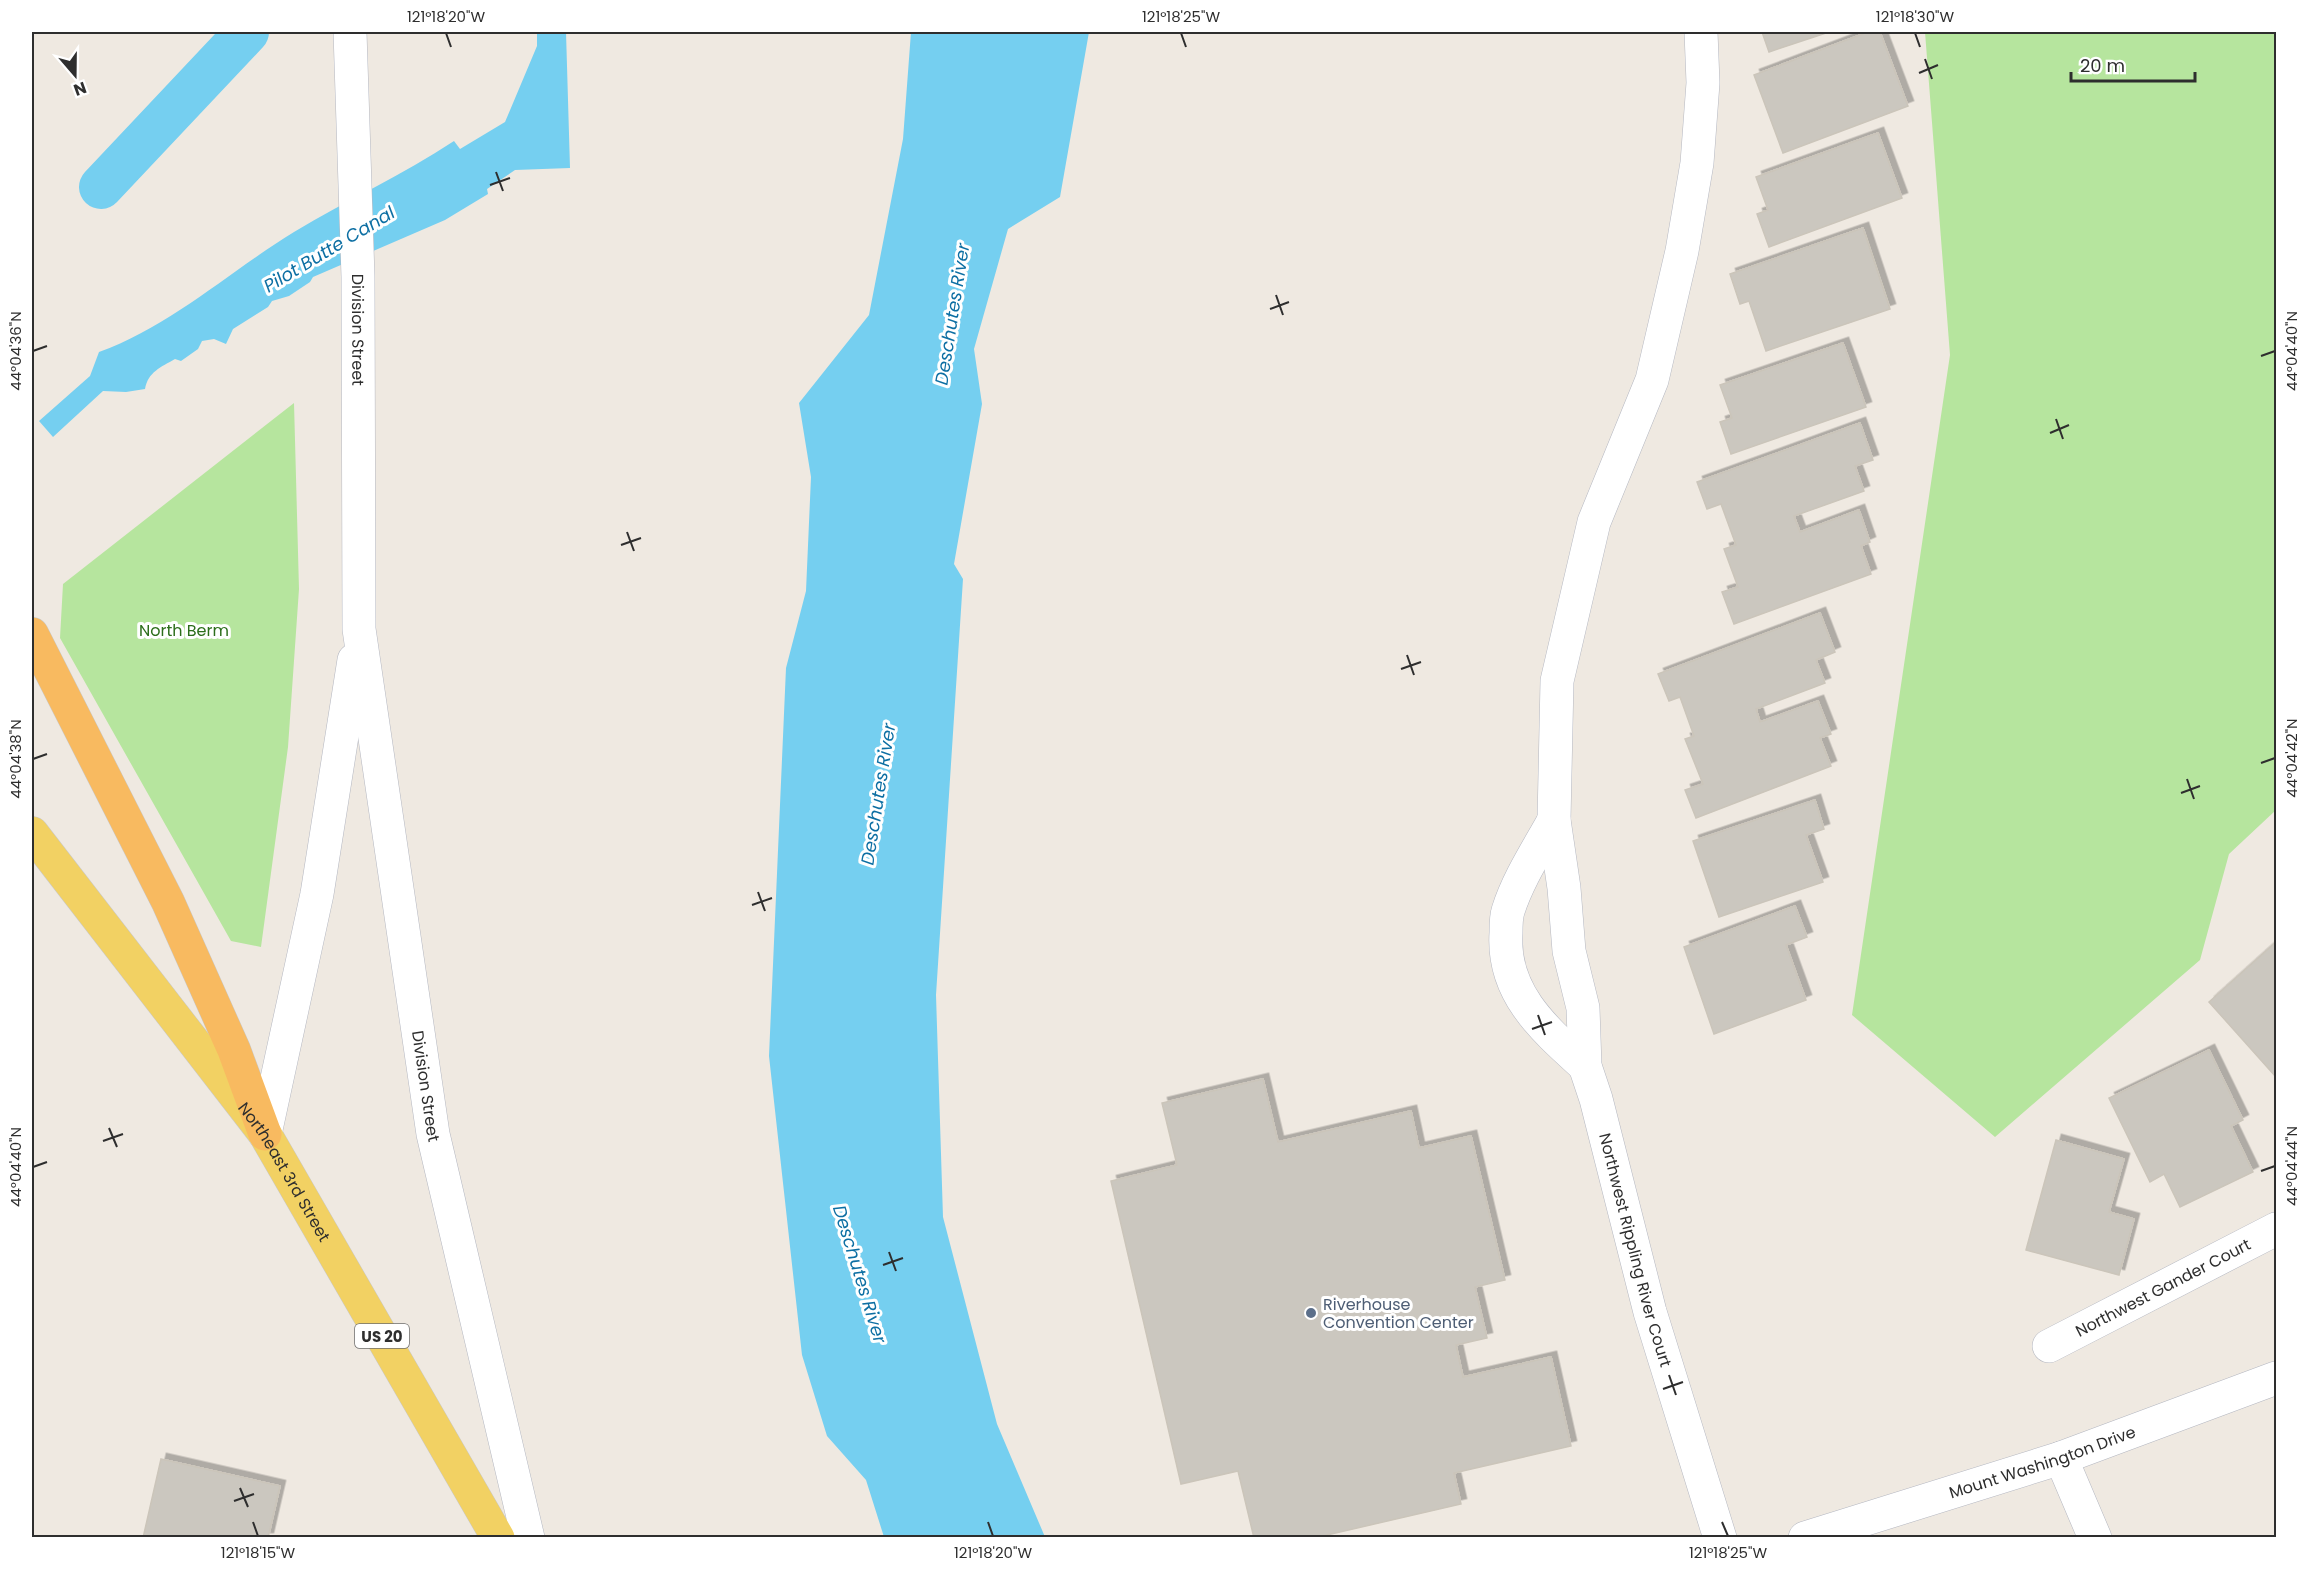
<svg xmlns="http://www.w3.org/2000/svg" width="2308" height="1569" viewBox="0 0 2308 1569" font-family="Poppins,sans-serif">
  <defs>
    <filter id="shadow"><feDropShadow dx="5.5" dy="-5.5" stdDeviation="0" flood-color="#0004"/></filter>
  </defs>
  <rect width="100%" height="100%" fill="#efe9e1"/>
  <path fill="#b6e59e" d="M1925 32H2276V810L2229 854 2200 960 1995 1137 1852 1015 1950 355Z
    M294 403 299 589 288 747 261 947 231 941 60 638 63 584Z"/>
  <path fill="#75cff0" d="M537 32H566L570 168 515 170 487 189 488 194 445 220 313 277 310 282 289 296 272 301 268 307 233 329 226 344 214 339 202 341 198 349 181 361 175 359C161 367 148 372 145 389L126 392 103 391 53 437 39 421 90 376 99 352C171 326 230 271 294 232 347 200 403 175 454 141L460 149 505 122 537 46Z
    M911 32H1089L1060 197 1008 229 974 349 982 404 954 564 963 579 936 995 943 1217 997 1424 1045 1537H884L866 1480 827 1436 802 1355 769 1056 786 668 806 591 811 477 799 403 869 315 903 139Z"/>
  <g fill="none" stroke-linecap="round" stroke-linejoin="round">
    <path stroke="#75cff0" stroke-width="44" d="M101 187 247 32"/>
  </g>
  <path fill="#cbc7bf" stroke="#cbc5ba" stroke-width="1.5" filter="url(#shadow)" d="M1762 32H1829L1769 52Z
    M1868 32H1880L1908 106 1783 153 1754 75Z
    M1878 133 1902 198 1769 247 1757 214 1768 210 1756 177Z
    M1863 228 1890 309 1766 351 1749 301 1740 304 1730 274Z
    M1843 343 1866 407 1731 454 1720 422 1732 418 1720 385Z
    M1860 423 1873 460 1855 466 1864 491 1794 516 1800 532 1859 510 1870 542 1861 546 1871 574 1734 624 1722 592 1738 587 1724 549 1736 545 1721 504 1707 509 1697 482Z
    M1820 613 1835 652 1816 660 1825 683 1756 709 1760 722 1818 701 1831 734 1820 738 1831 766 1696 818 1685 790 1703 784 1685 739 1694 736 1680 697 1669 701 1658 674Z
    M1815 800 1824 829 1806 835 1823 882 1719 917 1693 841Z
    M1795 906 1807 937 1786 945 1806 1000 1714 1034 1684 947Z
    M2276 942V1077L2209 1002Z
    M2209 1050 2243 1120 2231 1126 2253 1172 2180 1207 2164 1174 2150 1182 2109 1098Z
    M1263 1079 1278 1142 1411 1111 1419 1148 1471 1136 1505 1280 1475 1287 1487 1338 1456 1345 1463 1377 1551 1357 1571 1446 1454 1473 1461 1504 1314 1538H1254L1238 1471 1181 1484 1111 1181 1177 1165 1162 1103Z
    M2056 1140 2124 1159 2109 1212 2134 1219 2119 1275 2026 1250Z
    M161 1459 280 1486 268 1538H143Z"/>
  <g fill="none" stroke-linecap="round" stroke-linejoin="round">
    <g stroke="#b4b7c1" stroke-width="34">
      <g id="minor">
        <path id="s1" d="M1701 32 1703 83 1697 163 1682 251 1652 380 1594 522 1557 681 1554 820 1564 888 1569 951 1583 1008 1585 1066 1596 1099 1650 1312 1720 1538"/>
        <path d="M1554 820C1538 849 1518 879 1508 911 1506 917 1506 926 1506 933 1502 993 1544 1029 1585 1066"/>
        <path id="s2" d="M2049 1346 2276 1229"/>
        <path d="M2061 1458 2095 1538"/>
      </g>
    </g>
    <g stroke="#b4b7c1" stroke-width="34">
      <g id="secondary">
        <path id="s3" d="M350 32 358 277 359 629 433 1134 528 1538"/>
        <path d="M265 1134 317 894 354 660"/>
        <path id="s4" d="M1805 1538 2061 1458 2276 1378"/>
      </g>
    </g>
    <g stroke="#c9c9c9" stroke-width="34">
      <g id="primary">
        <path id="s5" d="M32 833 265 1134 498 1538"/>
      </g>
    </g>
    <g stroke="#c9c9c9" stroke-width="34">
      <path id="trunk" d="M32 634 168 902 234 1050 265 1134"/>
    </g>
    <use href="#minor" stroke="#fff" stroke-width="33"/>
    <use href="#secondary" stroke="#fff" stroke-width="33"/>
    <use href="#primary" stroke="#f2d163" stroke-width="33"/>
    <use href="#trunk" stroke="#f8ba60" stroke-width="33"/>
  </g>
  <path fill="none" stroke="#2e2e2e" stroke-width="2" d="M446 33 451 47M1181 33 1186 47M1915 33 1920 47M1925 59 1932 79M1919 73 1938 65M496 172 503 191M490 185 510 178M1276 295 1283 315M1270 309 1289 302M33 351 47 346M2261 356 2275 351M2056 419 2063 439M2050 433 2069 425M627 532 634 551M621 545 641 538M1407 655 1414 675M1401 669 1421 662M33 759 47 754M2261 763 2275 758M2187 779 2194 799M2181 793 2200 786M758 892 765 911M752 905 772 898M1538 1015 1545 1035M1532 1029 1552 1022M109 1128 117 1147M103 1141 123 1134M33 1167 47 1162M2261 1171 2275 1166M889 1252 896 1271M883 1265 903 1258M1669 1375 1676 1395M1663 1389 1683 1382M240 1488 248 1507M234 1501 254 1494M253 1522 258 1536M988 1522 993 1536M1722 1522 1728 1536"/>
  <circle fill="#5c6f8a" stroke="#fff" stroke-width="2" cx="1311" cy="1313" r="6"/>
  <g text-anchor="middle" dominant-baseline="central" stroke-width="6" stroke-linejoin="round" paint-order="stroke">
    <rect fill="#fff" stroke="#6d6d6d" stroke-width="1.5" x="355" y="1324" width="54" height="24" rx="4.5"/>
    <g font-size="15" font-weight="bold" fill="#2e2e2e">
      <text x="382" y="1336">US 20</text>
    </g>
    <g font-size="16" fill="#2e2e2e" stroke="#fff">
      <text stroke="none"><textPath href="#s3" startOffset="298">Division Street</textPath></text>
      <text stroke="none"><textPath href="#s3" startOffset="1059">Division Street</textPath></text>
      <text stroke="none"><textPath href="#s5" startOffset="423">Northeast 3rd Street</textPath></text>
      <text stroke="none"><textPath href="#s1" startOffset="1248">Northwest Rippling River Court</textPath></text>
      <text stroke="none"><textPath href="#s2" startOffset="128">Northwest Gander Court</textPath></text>
      <text stroke="none"><textPath href="#s4" startOffset="249">Mount Washington Drive</textPath></text>
    </g>
    <g font-size="16" fill="#2c6e1b" stroke="#fff">
      <text x="184" y="630">North Berm</text>
    </g>
    <g font-size="16" fill="#4e5e75" stroke="#fff" text-anchor="start">
      <text x="1323" y="1304">Riverhouse<tspan x="1323" dy="18">Convention Center</tspan></text>
    </g>
    <g font-size="18" font-style="italic" fill="#0d6fa3" stroke="#fff">
      <text transform="translate(329 249) rotate(-31)">Pilot Butte Canal</text>
      <text transform="translate(952 314) rotate(-81)">Deschutes River</text>
      <text transform="translate(878 794) rotate(-81)">Deschutes River</text>
      <text transform="translate(860 1274) rotate(73)">Deschutes River</text>
    </g>
  </g>
  <rect width="2308" height="1569" fill="none" stroke="#ffffff" stroke-width="66"/>
  <g transform="translate(75 75) rotate(160)" stroke="#ffffff" stroke-width="4.5" paint-order="stroke">
  <path d="M0-4.5L10 22L0 15L-10 22Z" fill="#2e2e2e"/>
  <text y="-9" font-size="16" font-weight="bold" text-anchor="middle" fill="#2e2e2e">N</text>
  </g>
  <path d="M2071 72v9h124v-9" fill="none" stroke="#2e2e2e" stroke-width="3"/>
  <text x="2080" y="72" font-size="18" fill="#2e2e2e" stroke="#ffffff" stroke-width="4.5" paint-order="stroke">20 m</text>
  <rect x="33" y="33" width="2242" height="1503" fill="none" stroke="#2e2e2e" stroke-width="2"/>
  <g font-size="15" text-anchor="middle" fill="#2e2e2e">
    <text x="446" y="22">121°18'20"W</text>
    <text x="1181" y="22">121°18'25"W</text>
    <text x="1915" y="22">121°18'30"W</text>
    <text transform="translate(2292 351) rotate(-90)" y="5">44°04'40"N</text>
    <text transform="translate(16 351) rotate(-90)" y="5">44°04'36"N</text>
    <text transform="translate(2292 758) rotate(-90)" y="5">44°04'42"N</text>
    <text transform="translate(16 759) rotate(-90)" y="5">44°04'38"N</text>
    <text transform="translate(2292 1166) rotate(-90)" y="5">44°04'44"N</text>
    <text transform="translate(16 1167) rotate(-90)" y="5">44°04'40"N</text>
    <text x="258" y="1558">121°18'15"W</text>
    <text x="993" y="1558">121°18'20"W</text>
    <text x="1728" y="1558">121°18'25"W</text>
  </g>
</svg>
